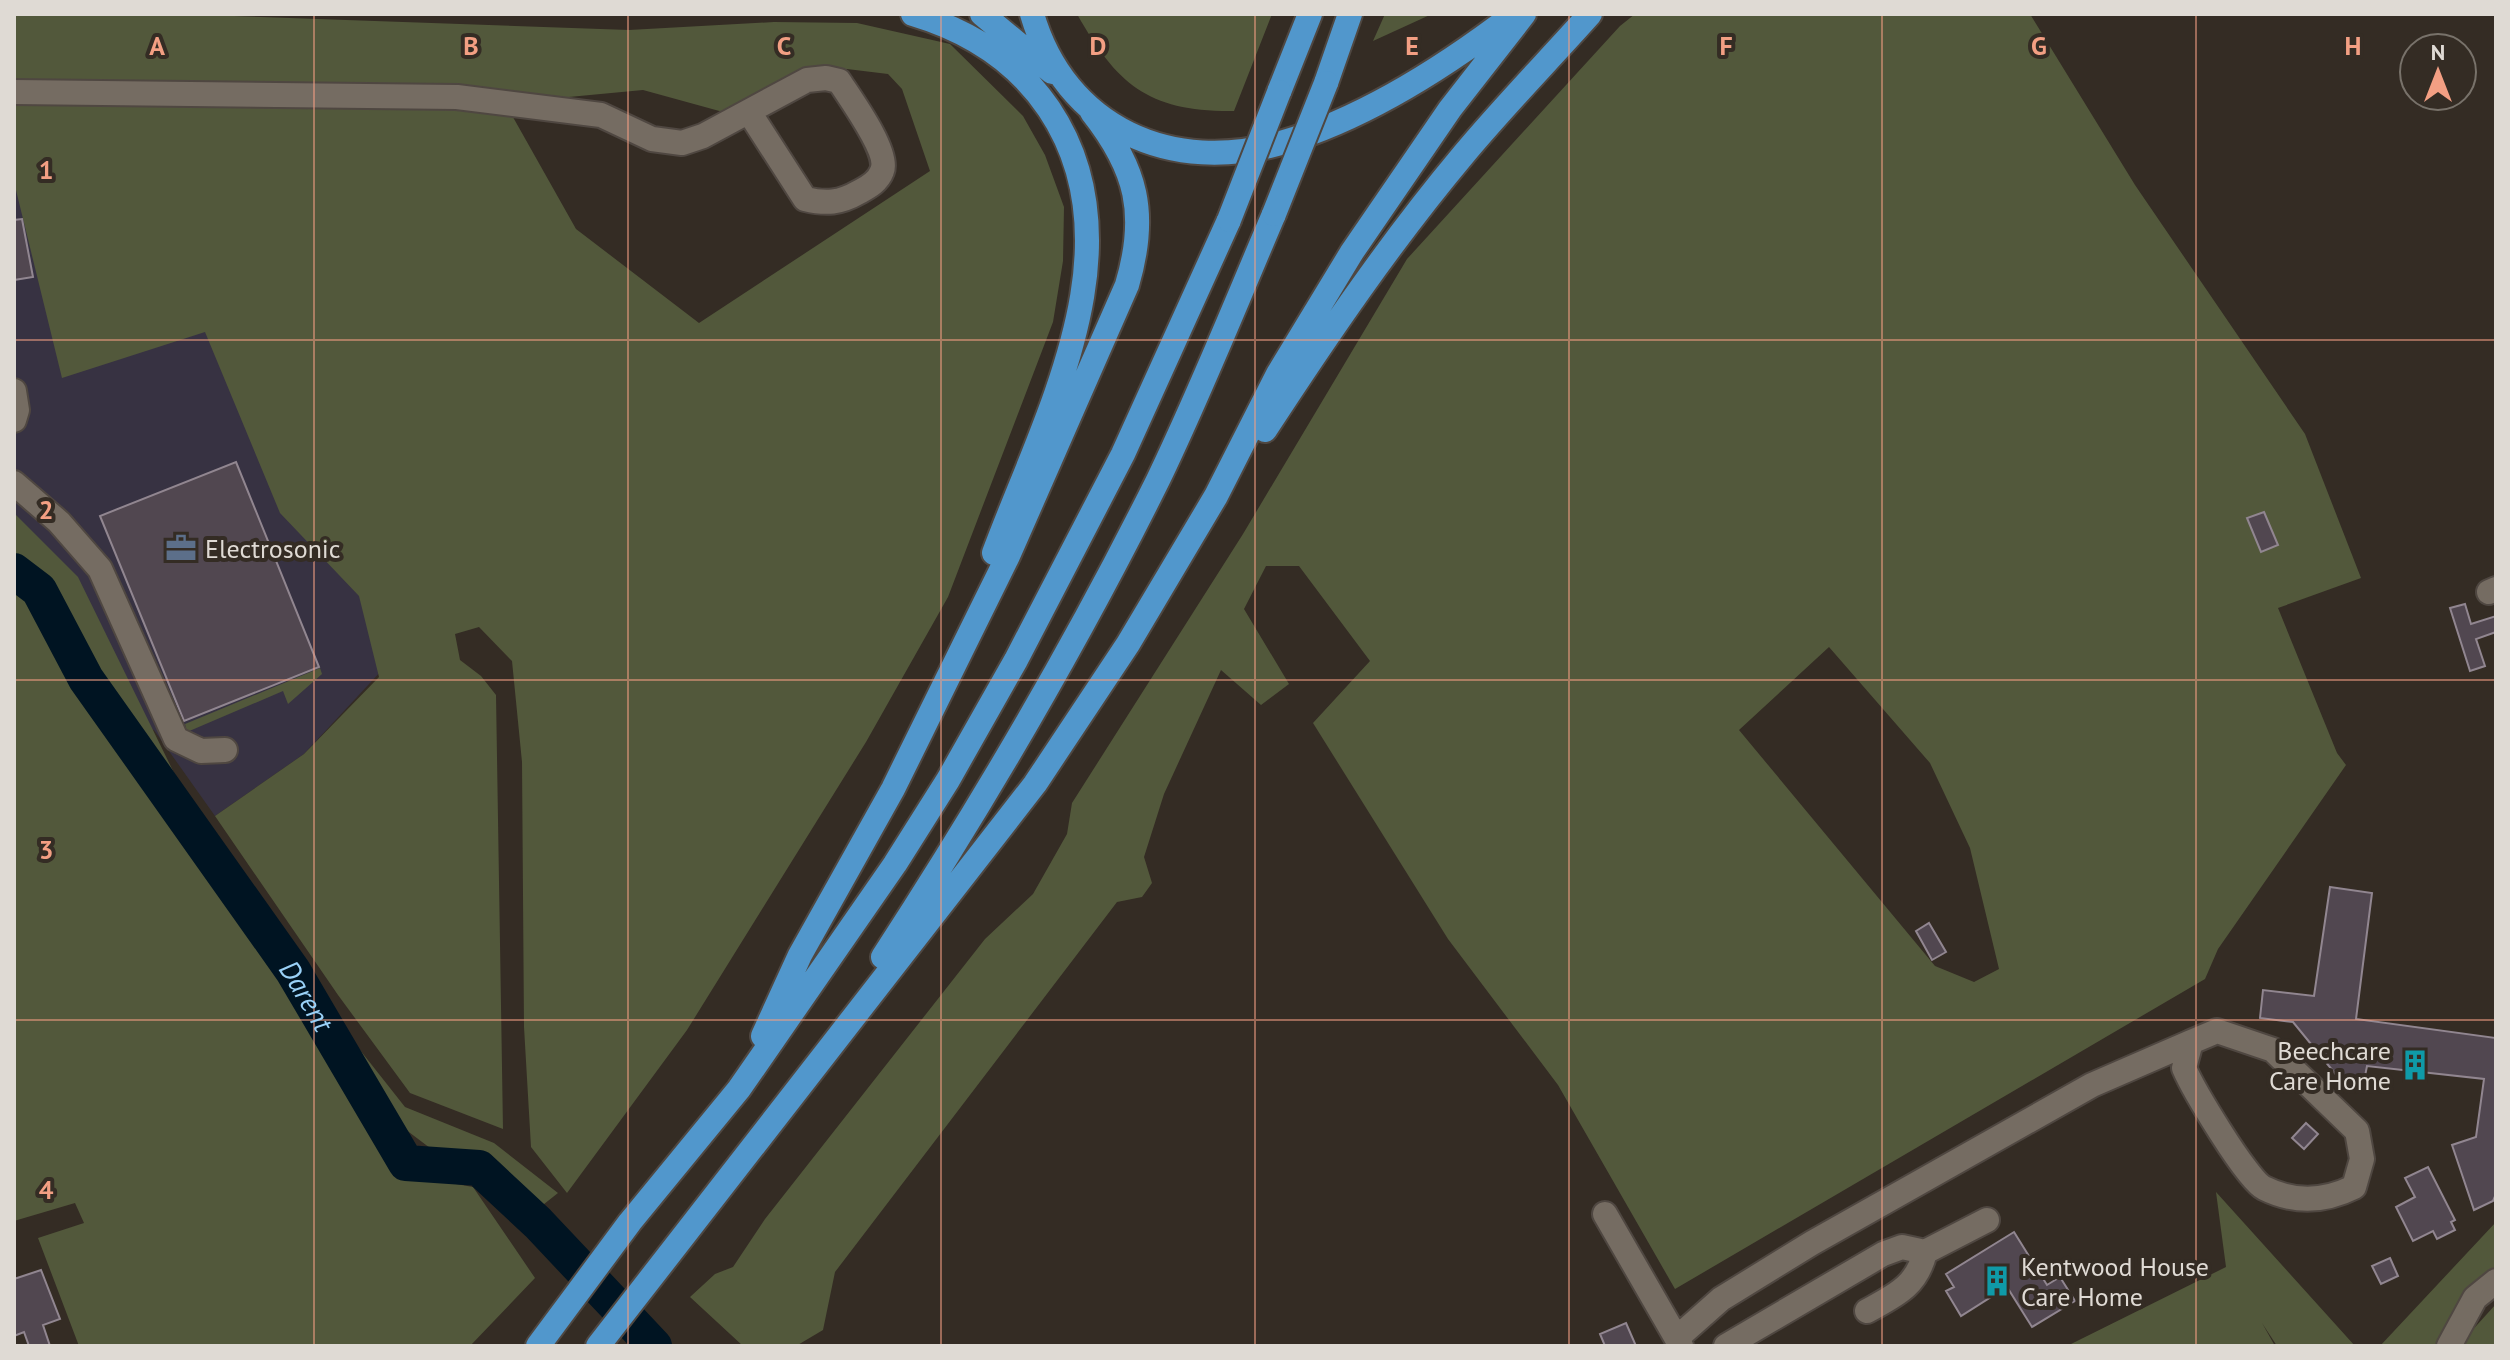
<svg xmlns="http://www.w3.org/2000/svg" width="2510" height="1360" viewBox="0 0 2510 1360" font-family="'PT Sans',sans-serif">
  <rect width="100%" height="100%" fill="#342c24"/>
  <path fill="#373242" d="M14 157 262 263 409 641 304 754 215 816 154 730 14 705Z"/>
  <path fill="#52583b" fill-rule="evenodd" d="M14 14H175L629 30 774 22 857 23 950 44 1023 116 1045 155 1064 207 1063 261 1053 322 948 597 866 742 687 1030 567 1193 531 1147 524 1027 522 762 512 661 479 627 455 634 460 660 481 676 496 695 503 1129 410 1093 338 995 215 816 304 754 379 677 359 596 280 513 205 332 62 378 14 182ZM847 69 888 74 902 89 930 171 699 323 576 229 505 103 643 90 723 112 792 84Z
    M1077 14H1272L1234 111C1149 112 1117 85 1077 14Z
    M1385 14H1432L1373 41Z
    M1635 14H2030L2135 185 2305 434 2361 578 2278 608 2337 753 2346 765 2218 949 2205 979 1675 1289 1558 1085 1448 939 1313 723 1370 661 1299 566H1266L1244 609 1289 684 1261 705 1221 670 1164 794 1144 857 1152 883 1142 897 1117 902 835 1272 823 1330 796 1346H743L690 1297 715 1274 733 1267 765 1219 985 939 1033 894 1067 834 1072 803 1243 534 1407 259 1620 26ZM1829 647 1930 763 1970 848 1999 969 1974 982 1935 966 1739 730Z
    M14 513 78 577 201 828 329 1049 340 1078 394 1173 473 1187 535 1278 470 1346H79L38 1238 84 1223 75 1203 14 1221Z
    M320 668 322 674 288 704 283 691 187 732 185 724Z
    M345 1031 405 1107 494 1143 558 1193 534 1212 486 1162 434 1151 389 1117 343 1043Z
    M2216 1192 2355 1346H2277L2262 1323 2275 1346H2067L2226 1267Z
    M2496 1222V1265L2445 1346H2380Z
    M2496 1304V1346H2463L2467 1336Z"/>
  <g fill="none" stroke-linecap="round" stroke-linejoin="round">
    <path stroke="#001422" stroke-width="36" id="s1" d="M14 571 39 590 86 679 293 971 406 1163 479 1168 538 1223 654 1346"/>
  </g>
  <path fill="#514750" stroke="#918690" stroke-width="2" d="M22 219 33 277 14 280V220Z
    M236 462 319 667 184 721 100 516Z
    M2264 512 2278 545 2261 552 2247 518Z
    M2465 604 2471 624 2496 616V632L2476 639 2485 666 2470 671 2450 608Z
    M2330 887 2372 893 2356 1019 2496 1038V1194L2493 1201 2474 1210 2452 1145 2476 1137 2484 1079 2367 1066 2365 1076 2355 1083 2342 1082 2293 1022 2260 1018 2263 990 2314 996Z
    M1929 923 1946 952 1932 960 1916 931Z
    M2306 1123 2318 1134 2304 1149 2292 1138Z
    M2428 1167 2455 1220 2451 1222 2455 1230 2437 1239 2433 1231 2413 1241 2396 1207 2415 1197 2405 1178Z
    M2014 1232 2047 1285 2060 1277 2075 1301 2032 1327 2007 1287 1961 1316 1946 1291 1954 1287 1946 1274Z
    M2390 1258 2398 1276 2381 1284 2372 1266Z
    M41 1270 60 1319 43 1325 50 1346H29L24 1332 14 1336V1279Z
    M1626 1323 1636 1346H1605L1600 1334Z"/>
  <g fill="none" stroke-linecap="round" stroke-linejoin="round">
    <g stroke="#4f4741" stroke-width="28">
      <path id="minor" d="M14 92 457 97 601 115 652 139 682 143 703 136 807 80 826 78 839 81C850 98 890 153 882 171 878 182 868 187 859 192 840 203 826 204 805 199L749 112
        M14 391 17 410 14 420
        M14 483 59 522 100 569 176 739 201 751 225 750
        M2489 592 2496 589
        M2217 1031 2273 1050 2357 1131 2362 1159 2354 1187C2324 1202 2294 1203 2264 1188 2247 1180 2193 1089 2184 1068L2191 1042Z
        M1605 1214 1681 1346
        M1867 1311C1896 1295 1917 1286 1925 1252
        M1677 1338 1721 1299 1812 1243 2092 1085 2191 1042
        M1726 1346 1883 1254 1902 1247 1925 1252 1987 1220
        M2449 1346 2475 1298 2496 1281"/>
    </g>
    <g stroke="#4f4741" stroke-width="28">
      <path id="highway" d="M913 14C970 31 1016 60 1049 109 1141 246 1044 418 994 553
        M982 14 1052 72
        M1032 14C1065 128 1172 176 1284 142 1366 118 1446 66 1513 15
        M1326 83 1350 14
        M1279 92 1310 14
        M1265 430C1327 335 1391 241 1464 154 1504 106 1548 61 1590 14
        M883 957C983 803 1076 645 1158 480 1200 393 1236 303 1274 214
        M763 1036 800 955 893 789 1008 556 1127 285C1148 214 1137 169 1092 112
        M538 1346 630 1222 739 1089 895 864 948 780 1016 660 1123 454 1229 220
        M598 1346 1035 784 1128 644 1216 496 1278 374 1352 252 1450 109 1524 14"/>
    </g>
    <use href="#minor" stroke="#756c62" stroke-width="24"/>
    <use href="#highway" stroke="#5197cc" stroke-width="24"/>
    <g stroke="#4f4741" stroke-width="28" stroke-linecap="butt">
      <path id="highway-bridge" d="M1274 214 1326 83
        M1229 220 1279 92"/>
    </g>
    <use href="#highway-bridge" stroke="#5197cc" stroke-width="24"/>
  </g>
  <path fill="none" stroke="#f39f83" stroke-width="2" stroke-opacity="0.55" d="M314 14V1346M628 14V1346M941 14V1346M1255 14V1346M1569 14V1346M1882 14V1346M2196 14V1346M14 340H2496M14 680H2496M14 1020H2496"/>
  <defs>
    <g id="office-bare" transform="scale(2.4)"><path d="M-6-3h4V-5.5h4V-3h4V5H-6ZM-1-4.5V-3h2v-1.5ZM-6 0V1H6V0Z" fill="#5c6f8a" stroke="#342c24" stroke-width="2.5" paint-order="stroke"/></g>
    <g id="building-bare" transform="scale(2.4)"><path d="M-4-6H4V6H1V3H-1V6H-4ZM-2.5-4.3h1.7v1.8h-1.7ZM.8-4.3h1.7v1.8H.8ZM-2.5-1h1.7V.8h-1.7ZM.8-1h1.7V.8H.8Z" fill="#0f9aa8" stroke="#342c24" stroke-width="2.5" paint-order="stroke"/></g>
  </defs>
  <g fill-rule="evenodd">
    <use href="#office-bare" x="181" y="548"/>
    <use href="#building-bare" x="2415" y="1065"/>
    <use href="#building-bare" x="1997" y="1281"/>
  </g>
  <g text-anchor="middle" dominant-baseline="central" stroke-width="8" stroke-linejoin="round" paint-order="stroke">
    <g font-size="26" fill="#dfdad4" stroke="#342c24" text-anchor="start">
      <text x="205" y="548">Electrosonic</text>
      <text x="2391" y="1050" text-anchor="end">Beechcare<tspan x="2391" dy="30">Care Home</tspan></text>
      <text x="2021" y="1266">Kentwood House<tspan x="2021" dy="30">Care Home</tspan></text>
    </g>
    <g font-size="28" font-style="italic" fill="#99d1f7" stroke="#342c24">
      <text stroke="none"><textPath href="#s1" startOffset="518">Darent</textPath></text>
    </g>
  </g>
  <g font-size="26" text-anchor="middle" font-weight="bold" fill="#f39f83" stroke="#342c24" stroke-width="8" stroke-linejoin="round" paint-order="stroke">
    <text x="157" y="55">A</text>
    <text x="471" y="55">B</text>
    <text x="784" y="55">C</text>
    <text x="1098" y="55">D</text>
    <text x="1412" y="55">E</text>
    <text x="1726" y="55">F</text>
    <text x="2039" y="55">G</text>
    <text x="2353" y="55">H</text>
    <text x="46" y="179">1</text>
    <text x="46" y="519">2</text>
    <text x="46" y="859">3</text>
    <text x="46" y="1199">4</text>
  </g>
  <rect width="2510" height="1360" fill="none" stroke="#dfdad4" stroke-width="32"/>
  <g transform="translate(2438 72)"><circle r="38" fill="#342c24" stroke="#78726a" stroke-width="2"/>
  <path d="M0-6L14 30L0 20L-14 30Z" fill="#f39f83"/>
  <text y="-12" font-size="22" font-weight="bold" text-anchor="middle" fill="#dfdad4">N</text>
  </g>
</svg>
